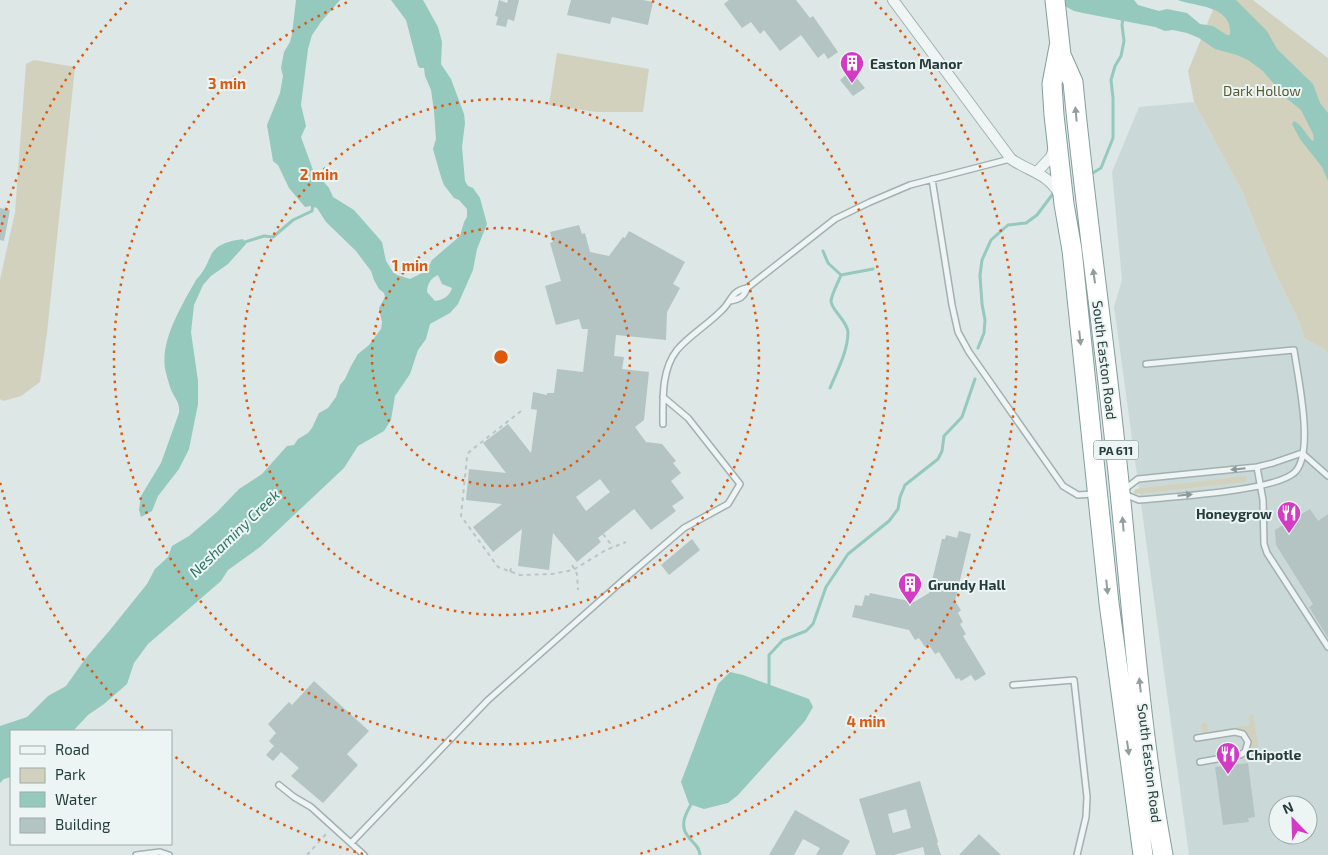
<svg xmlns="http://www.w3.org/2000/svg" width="1328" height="855" viewBox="0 0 1328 855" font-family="'Exo 2',sans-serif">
  <rect width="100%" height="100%" fill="#dce7e6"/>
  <path fill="#cad9d7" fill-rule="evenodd" d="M1194 102 1242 191 1273 268 1301 326 1304 338 1324 349 1328 354V855H1189L1114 307 1122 280 1112 172 1139 107ZM1278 805H1308V835H1278Z"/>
  <path fill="#d2d1bd" d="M1217 0H1253L1328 58V354L1324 349 1304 338 1301 326 1273 268 1242 191 1194 102 1188 71Z
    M557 53 649 69 643 112H596L549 105Z
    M34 60 75 67 47 333 40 382 21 396 3 401 0 399V280L15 212 26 64Z
    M1245 476 1247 480 1245 482 1136 494 1133 492 1136 489Z
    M1253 714 1260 759 1242 761C1254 750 1257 732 1237 729L1202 735 1201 725 1203 723H1207L1208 732 1250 725 1249 716Z"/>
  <path fill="#95c9bd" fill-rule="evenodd" d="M296 0H340L321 22 312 35 308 49 301 105 306 126 301 137 313 170 329 188 333 197 354 210 382 242 386 261 393 272 397 275 410 279 422 273 429 266 432 260 460 236 464 222 467 217V209L459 200 454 198 444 185 441 177 433 149 436 139 434 111 431 90 425 76 424 68H420L418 66 406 20 391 0H423L438 27 442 42 441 64 451 79 464 114 465 123 462 147 465 181 468 186 473 188 480 198 487 224 477 249 473 270 458 304 450 313 430 324 426 339 418 350 410 374 395 396 391 420 384 431 358 446 344 468 260 547 228 570 221 581 148 644 134 663 127 684 104 704 88 715 73 731H11V777L4 779 0 783V726L27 717 48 696 66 686 85 659 110 630 147 584 155 569 168 557 172 546 189 536 217 512 239 489 262 474 287 446 294 445 298 439 308 433 312 428 319 413 328 408 336 397 340 385 345 379 351 366 358 354 369 345 381 329 382 322 379 308 385 297 384 293 379 289 374 280 371 271 356 251 326 222 317 208 310 206 305 207 289 188 278 165 273 161 267 125 280 93 283 76 281 68 284 52 290 42 292 34ZM438 275 442 284 452 288C450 296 443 300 435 301L427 292C427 284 431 278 438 275Z
    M1054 0H1134L1138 5 1159 11 1167 9 1187 13 1200 24 1213 26 1227 35H1230C1233 5 1196 7 1178 0H1236L1267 31 1277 49 1313 84 1320 103 1328 113V181L1322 167 1300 139 1292 124 1294 121C1302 125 1306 134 1312 141L1314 140 1313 134 1301 110 1285 97 1263 71 1248 60 1237 55 1215 49 1199 38 1187 33 1173 30 1165 31 1155 27 1083 13 1074 11Z
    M243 239 246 244 228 264 211 276 203 285 194 305 191 332 198 381V404L189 449 179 469 158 496 152 511 141 517 139 510 141 496 161 463 179 413C180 403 176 400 172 392 169 386 168 379 166 373 158 343 182 305 196 280 217 258 202 245 243 239Z
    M730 672 743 675 809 699 813 707 805 721 738 795 728 803 704 809 689 804 681 782 718 684Z"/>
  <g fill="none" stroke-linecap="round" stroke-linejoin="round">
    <path stroke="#95c9bd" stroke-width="3" d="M1091 174 1101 168 1113 138V98L1111 80 1115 66 1121 56 1124 41 1122 25 1123 18
      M245 242 264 236 273 237 293 220 312 211 313 203
      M823 251 828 263 841 275 873 269
      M978 348 984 333 985 320 982 304 980 275 982 260 991 240 1008 225 1026 223 1037 215 1052 195
      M830 388C837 371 848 351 848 332 847 320 831 310 831 301 832 293 838 283 841 275
      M769 688V655L783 640 806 631 813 624 826 587 848 554 889 521 898 509 900 497 905 485 938 459 942 451 944 436 962 417 975 379
      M693 801C687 811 679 824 687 835 692 843 699 845 700 855"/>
  </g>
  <path fill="#b4c4c2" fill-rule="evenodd" d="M499 0 507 3 508 0H519L514 21 508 19 506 27 496 25 498 17 495 16Z
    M571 0H643L653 2 648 25 612 17 610 24 567 15Z
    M729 0H796L810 18 813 16 838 52 828 59 824 53 818 58 801 35 780 51 764 30 760 34 751 22 742 28 724 4Z
    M851 71 865 88 853 96 840 80Z
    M0 208 10 210 4 241 0 240Z
    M579 225 582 234 585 233 590 252 609 256 623 237 625 238 629 231 685 262 673 284 680 288 667 312 666 340 616 335 614 356 624 357 622 369 649 372 644 420 635 427 646 442 662 444 676 461 673 463 681 473 671 481 684 498 672 506 676 511 651 530 634 509 598 538 601 542 577 562 553 533 549 570 518 566 522 529 493 552 473 527 502 504 466 500 469 469 506 473 483 443 508 424 531 453 537 410 531 409 533 392 547 395V393H554L557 369 583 372 588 329H582L579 319 556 325 545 286 561 281 550 243 553 242 550 232ZM600 479 610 492 586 511 576 497Z
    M1310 509 1318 521 1328 514V638L1309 607 1313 604 1276 545 1275 530Z
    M959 531 971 534 955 601 961 610 958 613 963 622 960 624 966 634 963 636 986 674 975 681 971 675 961 681 959 678 956 679 939 652 935 654 929 645 925 647 919 638 915 640 909 630 852 617 855 605 862 606 865 595 869 596 870 593 914 602 929 593 942 539H945L946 535 957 538Z
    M692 539 700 550 669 575 661 565Z
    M314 681 369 731 347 754 358 765 323 803 291 776 299 768 281 752 273 761 266 755 274 746 269 741 276 733 268 724 289 702 292 705Z
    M1248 763 1255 817 1248 818 1249 822 1223 825 1215 767Z
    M920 781 938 842 937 843 941 855H925L923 847 894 855H876L859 799ZM906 809 911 828 893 833 888 814Z
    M795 810 850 841 842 855H816L820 848 803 839 794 855H769Z
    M979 834 1001 855H959Z"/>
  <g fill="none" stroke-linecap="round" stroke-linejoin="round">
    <g stroke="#a2b1af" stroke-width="8">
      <path id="lane" d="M932 179 952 305 958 332 969 352 1063 486 1078 495 1094 494
        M730 301C740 299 744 297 747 288
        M663 424C663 400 661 370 677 350 689 336 707 325 720 312 732 302 730 291 747 288L835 219 870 202 910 185 1010 159
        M1302 453 1328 476
        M1257 467 1263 500 1264 544 1267 553 1328 647
        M1125 489 1138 479 1257 467 1273 463 1302 453
        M1124 494 1139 500C1168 497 1280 491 1296 471 1314 449 1298 378 1294 350L1146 364
        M1013 685 1074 680 1087 797 1086 817 1077 855
        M1197 738 1235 732 1243 734 1248 742 1245 752 1240 755 1200 762
        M279 785 294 797 311 807 364 855
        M351 843 488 700 629 575 684 528 728 504 740 484 688 418 663 397
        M136 855 160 852 169 855"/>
    </g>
    <g stroke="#a2b1af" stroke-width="12">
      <path id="street" d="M893 0 1011 159C1028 171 1049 174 1059 194
        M1037 172 1051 157 1054 148"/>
    </g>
    <g stroke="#839e9b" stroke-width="21">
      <path id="highway" d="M1055 0 1061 55 1073 82C1085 209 1104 335 1117 463 1131 593 1139 726 1163 855
        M1059 47 1052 84 1054 115 1064 204 1072 250 1109 603 1143 855"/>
    </g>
    <path stroke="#bbc5c5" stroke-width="2" stroke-dasharray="4 4" stroke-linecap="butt" d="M521 411 469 452 467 457 461 516 498 567 520 575 552 574 573 570 606 550 626 542
      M603 534 613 547
      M572 565 577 574 578 590
      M510 572 512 565
      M307 855 327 833"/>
    <use href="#lane" stroke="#eff5f5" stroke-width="5"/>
    <use href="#street" stroke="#eff5f5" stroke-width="10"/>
    <use href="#highway" stroke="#fff" stroke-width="19"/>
  </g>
  <defs><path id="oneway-solid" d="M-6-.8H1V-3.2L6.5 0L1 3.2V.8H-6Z" transform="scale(1.25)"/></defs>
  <g fill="#929e9d">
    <use href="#oneway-solid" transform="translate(1076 114) rotate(-95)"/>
    <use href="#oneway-solid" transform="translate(1094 276) rotate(-98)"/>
    <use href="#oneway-solid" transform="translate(1080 338) rotate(84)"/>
    <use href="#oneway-solid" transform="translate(1123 524) rotate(-95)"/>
    <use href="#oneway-solid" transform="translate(1107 587) rotate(84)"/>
    <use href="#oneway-solid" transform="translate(1140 685) rotate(-96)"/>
    <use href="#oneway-solid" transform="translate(1128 748) rotate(82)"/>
  </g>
  <g fill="#8a9a98">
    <use href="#oneway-solid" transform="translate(1238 469) rotate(174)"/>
    <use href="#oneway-solid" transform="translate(1185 495) rotate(-6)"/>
  </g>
  <g fill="none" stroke="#de580e" stroke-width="2.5" stroke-dasharray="2.5 5">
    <circle cx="501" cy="357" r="129"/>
    <circle cx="501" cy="357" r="258"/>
    <path d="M652 1A387 387 0 1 1 350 1"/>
    <path d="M363 854A516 516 0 0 1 173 755M143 728A516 516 0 0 1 0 482M0 232A516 516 0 0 1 127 2M875 2A516 516 0 0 1 639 854"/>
  </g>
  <defs>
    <g id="building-pin" transform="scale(1.25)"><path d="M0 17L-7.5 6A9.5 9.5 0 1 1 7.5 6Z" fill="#d33bc4" stroke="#ecf5f3"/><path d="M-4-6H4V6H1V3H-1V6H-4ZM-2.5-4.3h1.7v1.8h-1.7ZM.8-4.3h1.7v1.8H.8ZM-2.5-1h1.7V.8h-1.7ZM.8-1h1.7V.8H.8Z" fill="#fff"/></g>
    <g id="restaurant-pin" transform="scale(1.25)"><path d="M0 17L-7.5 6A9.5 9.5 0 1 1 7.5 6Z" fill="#d33bc4" stroke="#ecf5f3"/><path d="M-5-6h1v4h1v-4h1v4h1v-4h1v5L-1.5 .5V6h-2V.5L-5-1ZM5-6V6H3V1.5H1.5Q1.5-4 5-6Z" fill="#fff"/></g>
  </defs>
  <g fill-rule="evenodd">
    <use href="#building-pin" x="852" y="63"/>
    <use href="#restaurant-pin" x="1289" y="513"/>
    <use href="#building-pin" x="910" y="584"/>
    <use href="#restaurant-pin" x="1228" y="754"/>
  </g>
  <g text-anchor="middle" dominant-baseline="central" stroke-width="4" stroke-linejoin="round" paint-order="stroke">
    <rect fill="#ecf5f3" stroke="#617572" stroke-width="1" x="1093.5" y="440.5" width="45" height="19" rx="4"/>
    <g font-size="12" font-weight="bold" fill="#263e3b">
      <text x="1116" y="450">PA 611</text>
    </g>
    <g font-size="14" font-weight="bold" fill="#263e3b" stroke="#ecf5f3" text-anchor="start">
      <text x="870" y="63">Easton Manor</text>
      <text x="1272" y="513" text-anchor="end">Honeygrow</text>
      <text x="928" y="584">Grundy Hall</text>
      <text x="1246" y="754">Chipotle</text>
    </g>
    <g font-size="14" fill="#585b32" stroke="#ecf5f3">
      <text x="1262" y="90">Dark Hollow</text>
    </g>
    <g font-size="14" fill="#263e3b" stroke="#ecf5f3">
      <text transform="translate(1105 360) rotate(83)">South Easton Road</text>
      <text transform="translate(1150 763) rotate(83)">South Easton Road</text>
    </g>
    <g font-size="15" font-style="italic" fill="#2e7466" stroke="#ecf5f3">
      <text transform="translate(234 533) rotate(-44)">Neshaminy Creek</text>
    </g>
  </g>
  <circle cx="501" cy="357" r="8" fill="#de580e" stroke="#ecf5f3" stroke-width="2.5"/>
  <g font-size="15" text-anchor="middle" font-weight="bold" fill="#de580e" stroke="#ecf5f3" stroke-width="4" stroke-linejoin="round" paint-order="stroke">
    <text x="227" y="89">3 min</text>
    <text x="319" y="180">2 min</text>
    <text x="410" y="271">1 min</text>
    <text x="866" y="727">4 min</text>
  </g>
  <rect x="10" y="730" width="162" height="115" fill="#ecf5f3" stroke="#9daca9"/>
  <rect x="20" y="746" width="25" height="8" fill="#eff5f5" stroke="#9daca9"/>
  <text x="55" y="755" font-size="15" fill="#263e3b">Road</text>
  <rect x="20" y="768" width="25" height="15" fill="#d2d1bd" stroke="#9daca9"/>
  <text x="55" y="780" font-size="15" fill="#263e3b">Park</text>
  <rect x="20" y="792" width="25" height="15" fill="#95c9bd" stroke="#9daca9"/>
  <text x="55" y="805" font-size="15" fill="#263e3b">Water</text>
  <rect x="20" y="818" width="25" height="15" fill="#b4c4c2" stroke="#9daca9"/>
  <text x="55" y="830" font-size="15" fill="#263e3b">Building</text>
  <g transform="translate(1293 820) rotate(337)"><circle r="24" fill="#ecf5f3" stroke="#9daca9"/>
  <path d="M0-4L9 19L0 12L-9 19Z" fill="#d33bc4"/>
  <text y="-8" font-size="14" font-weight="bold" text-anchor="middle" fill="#263e3b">N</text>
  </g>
</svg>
